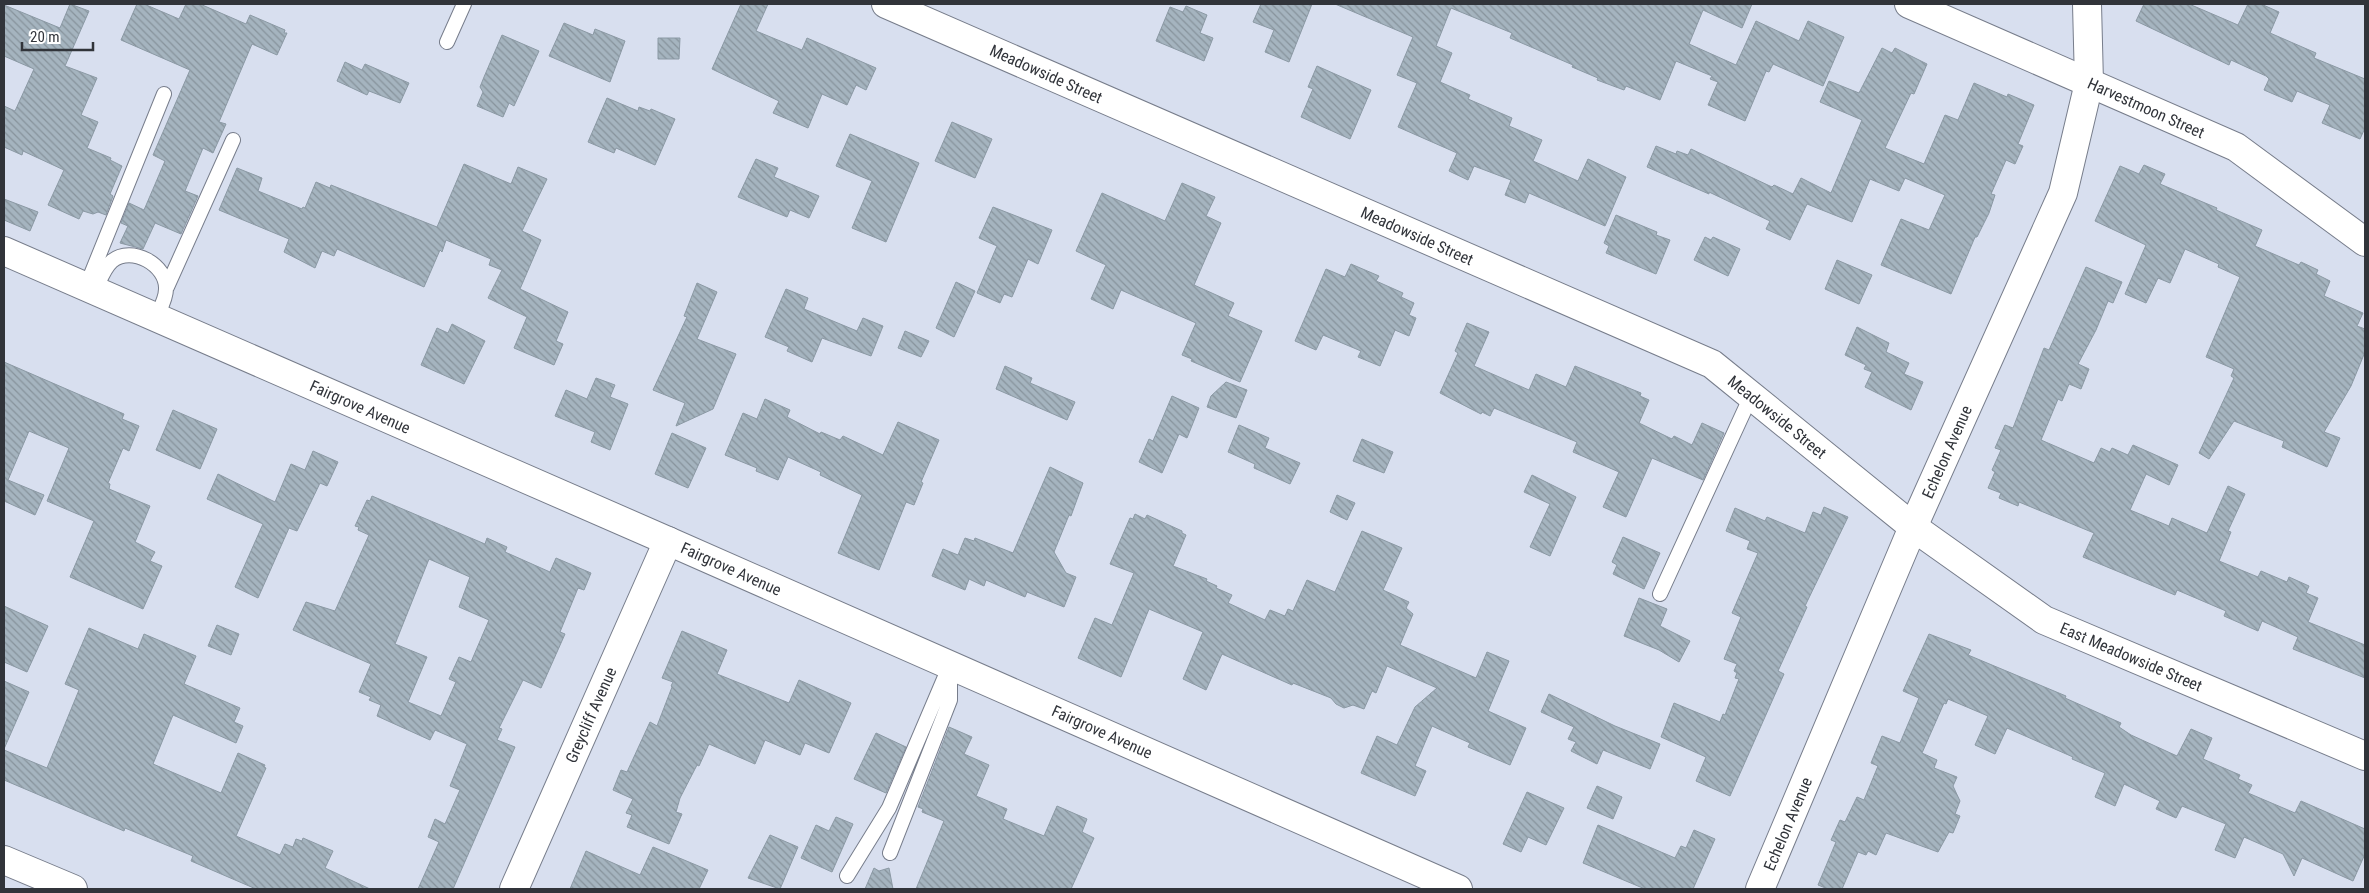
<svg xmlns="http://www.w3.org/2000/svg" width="2369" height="893" viewBox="0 0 2369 893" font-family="'Roboto Condensed',sans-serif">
  <defs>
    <pattern id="building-back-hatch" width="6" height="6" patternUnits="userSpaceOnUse" patternTransform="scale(1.25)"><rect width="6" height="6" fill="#a5b4bf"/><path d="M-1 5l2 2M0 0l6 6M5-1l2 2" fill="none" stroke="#87939c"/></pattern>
  </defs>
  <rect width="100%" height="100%" fill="#d8dfef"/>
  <path fill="url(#building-back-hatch)" stroke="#8b99a4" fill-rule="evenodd" d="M70 4 89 11 65 66 97 78 81 115 98 122 87 148 111 158 110 160 122 166 110 194 113 196 106 215 98 212 93 214 83 211 79 219 48 205 64 170 23 151 22 155 4 147V106L15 111 34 69 4 56V5L60 28Z
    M137 4H144L179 19 186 4H200L246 24 250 15 285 30 284 33H287L277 55 252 44 219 122 226 124 213 153 203 148 185 191 198 196 181 234 155 223 143 249 120 243 128 226 121 223 129 203 144 210 165 161 153 155 190 70 121 40Z
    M741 4H768L756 31 802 50 807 38 876 68 866 90 856 85 847 105 822 94 808 128 773 113 779 101 712 69Z
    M1261 4H1312L1289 62 1265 52 1274 30 1253 22Z
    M1335 4H1752L1742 28 1703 10 1689 44 1736 65 1756 21 1799 41 1808 21 1844 37 1823 86 1773 64 1769 72 1766 71 1745 121 1708 105 1718 82 1710 79 1712 76 1676 61 1660 100 1626 86 1624 90 1597 80 1598 78 1572 67 1573 65 1510 38 1512 33 1451 8 1436 46 1452 53 1440 82 1470 95 1468 99 1512 118 1509 126 1542 140 1533 161 1578 181 1588 159 1626 177 1605 226 1529 193 1525 203 1505 195 1511 180 1474 166 1468 180 1449 171 1457 153 1398 127 1417 83 1397 75 1413 37Z
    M2144 4H2189L2238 25 2248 4H2261L2279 12 2270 33 2316 53 2314 58 2365 79V128L2360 139 2322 123 2330 105 2297 91 2292 102 2264 90 2269 79 2266 76 2231 60 2229 65 2136 21Z
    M1186 6 1207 15 1200 33 1213 38 1204 61 1156 41 1170 7 1183 12Z
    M564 23 593 35 595 29 625 41 610 82 549 56Z
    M502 35 539 51 514 106 509 103 503 117 477 106 483 92 480 87 484 77Z
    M658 38H680L679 59H658Z
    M1882 48 1892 53 1895 48 1927 64 1914 94 1911 93 1885 148 1924 164 1945 115 1958 120 1974 83 2007 97 2008 94 2034 105 2018 144 2023 146 2015 164 2006 160 1991 194 1995 195 1989 213 1977 237H1975L1951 294 1881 265 1901 219 1929 230 1945 195 1905 178 1899 191 1870 179 1852 222 1807 204 1790 240 1766 229 1770 221 1709 192V194L1647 167 1656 146 1676 154 1677 151 1688 155 1691 149 1772 187 1774 185 1793 194 1801 178 1831 193 1862 120 1820 102 1829 81 1859 93Z
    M345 62 362 70 365 64 409 83 400 103 369 91 367 95 337 81Z
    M1317 66 1371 90 1350 139 1301 117 1313 89 1308 87Z
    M607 98 638 111 639 107 650 111 651 109 675 119 655 165 616 148 614 153 588 142Z
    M952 122 992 139 975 178 935 161Z
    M850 134 919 163 886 242 852 228 872 181 836 166Z
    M756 159 778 168 774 177 819 196 809 218 790 210 787 217 738 197Z
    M464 164 511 184 518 167 547 179 522 231 541 240 520 289 568 312 556 341 563 344 554 365 514 348 527 317 488 298 502 270 489 265 491 259 446 240 442 252 440 250 424 287 337 249 334 256 322 251 315 268 284 252 289 239 219 210 237 168 262 178 258 191 302 209 303 207 305 208 316 182 330 188 331 185 437 227Z
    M2144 165 2165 174 2160 184 2217 208 2216 210 2262 230 2255 246 2299 265 2301 262 2318 270 2316 274 2330 281 2324 296 2363 313 2357 326 2365 329V352L2351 386 2324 432 2340 438 2327 467 2282 447 2284 441 2234 421 2209 459 2199 453 2234 378 2231 376 2234 369 2206 357 2240 277 2218 267 2219 264 2185 249 2170 283 2158 278 2146 303 2125 294 2146 245 2095 221 2120 166 2139 174Z
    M1182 183 1215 197 1206 216 1221 223 1194 285 1234 303 1228 316 1262 331 1240 382 1191 361 1192 359 1182 355 1196 323 1121 290 1113 309 1091 299 1106 265 1076 251 1102 193 1165 221Z
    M4 199 38 212 30 231 4 220Z
    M993 207 1052 230 1038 264 1028 259 1012 297 1004 294 1000 303 977 293 997 246 979 238Z
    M1616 215 1657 232 1656 235 1670 240 1656 274 1606 253 1609 246 1604 243Z
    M1705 237 1711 240 1713 237 1740 249 1728 276 1694 260Z
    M1837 260 1872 275 1859 304 1825 289Z
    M1351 264 1379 276 1376 281 1403 293 1401 297 1414 303 1409 315 1416 318 1409 336 1395 330 1380 366 1358 357 1361 351 1323 335 1316 350 1295 341 1326 269 1345 277Z
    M2086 267 2122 282 2113 303 2108 301 2096 330 2078 364 2089 369 2081 389 2069 384 2062 401 2058 399 2041 440 2094 463 2101 448 2110 452 2112 448 2128 455 2133 445 2178 465 2169 485 2146 474 2130 510 2169 526 2172 518 2207 533 2228 486 2245 494 2228 531 2231 532 2219 561 2258 577 2261 571 2287 582 2289 577 2309 586 2306 593 2318 598 2308 622 2365 645V678L2293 649 2298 637 2262 621 2258 631 2224 616 2226 611 2177 590 2175 595 2083 557 2094 533 2019 502 2018 506 1999 498 2001 493 1988 488 1995 472 1992 470 2001 450 1995 448 2005 425 2013 428 2044 348 2049 350Z
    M956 282 975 291 954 337 936 328Z
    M697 283 717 292 697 339 736 354 713 409 676 426 685 403 653 390 687 317 684 316Z
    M786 289 808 298 804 309 857 331 863 318 883 326 871 356 822 338 812 362 787 351 789 347 765 337Z
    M1467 323 1489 332 1474 366 1529 390 1536 374 1566 387 1575 366 1641 393 1640 396 1649 400 1639 423 1672 439 1674 436 1692 445 1702 423 1724 433 1703 480 1652 458 1626 517 1603 507 1619 472 1573 452 1577 442 1494 408 1490 416 1482 412 1481 414 1440 393 1458 353 1455 351Z
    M452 324 485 341 464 384 421 365 437 328 448 333Z
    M1857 327 1889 343 1886 352 1909 363 1904 374 1923 382 1911 410 1865 387 1872 372 1864 369 1866 365 1845 355Z
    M905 331 929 341 921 357 898 348Z
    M4 362 124 414 122 419 139 426 129 451 123 448 108 483 110 484 109 489 150 506 135 542 155 552 150 561 162 566 143 609 70 577 94 521 47 501 69 448 29 431 8 480 44 495 35 515 4 501Z
    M1005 366 1032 378 1030 383 1075 402 1067 420 996 389Z
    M596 378 615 385 610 397 628 404 610 450 591 442 595 432 555 416 566 390 587 399Z
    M1226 382 1247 390 1236 418 1207 407 1211 396Z
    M1172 396 1199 408 1187 438 1179 434 1162 473 1139 462 1149 439 1153 441Z
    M765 399 790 410 787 417 820 434 821 432 840 440 843 436 883 455 898 422 939 440 921 482 923 483 914 505 906 502 879 570 838 553 862 495 820 475 821 472 788 457 778 480 756 471 757 468 725 455 743 413 757 419Z
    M173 410 217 429 200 469 156 450Z
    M1239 425 1269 438 1265 448 1300 463 1290 484 1254 468 1255 464 1228 452Z
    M672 433 706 448 688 488 655 474Z
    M1362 439 1393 452 1384 473 1353 461Z
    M313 451 338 462 327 486 320 483 297 531 289 528 258 598 235 587 263 524 207 499 218 474 275 502 291 464 305 470Z
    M1050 467 1083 483 1071 516 1069 515 1054 552 1066 573 1076 577 1064 607 1027 592 1025 597 986 580 984 586 969 579 965 590 932 576 943 549 958 555 965 538 974 541 975 538 1013 553Z
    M1532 475 1576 497 1550 556 1530 547 1550 504 1524 492Z
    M1337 495 1355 503 1347 520 1330 512Z
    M372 496 485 544 487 538 507 547 505 552 550 572 556 558 591 573 584 590 578 588 560 632 565 634 541 688 523 680 499 728 502 729 497 740 515 747 453 889H418L439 842 428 837 435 819 445 824 460 790 450 786 467 744 435 730 430 740 377 716 381 705 369 700 371 697 359 692 371 664 293 630 306 602 335 611 369 535 358 530 359 527 355 526 367 500 370 501ZM429 559 470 577 459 607 489 620 471 662 459 657 449 679 456 682 441 716 408 702 427 657 395 644Z
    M1824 507 1848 517 1805 606 1807 607 1778 671 1784 674 1730 796 1696 781 1706 757 1661 737 1674 703 1720 722 1723 714 1725 715 1739 679 1735 678 1737 673 1734 671 1737 664 1724 659 1741 617 1732 613 1758 553 1747 549 1750 541 1726 531 1735 508 1765 521 1767 517 1805 533 1813 512 1821 515Z
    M1135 514 1145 519 1147 515 1182 531V533L1186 535 1173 566 1207 579 1206 581 1217 586 1216 588 1232 595 1228 603 1265 620 1270 610 1285 616 1288 609 1293 611 1307 580 1335 592 1362 531 1402 548 1383 590 1409 602 1406 608 1413 614 1400 645 1476 678 1487 652 1509 661 1488 711 1526 728 1510 765 1468 747 1470 743 1432 726 1415 766 1426 771 1415 796 1361 773 1377 736 1397 745 1415 707 1437 688 1387 666 1376 693 1372 691 1364 709 1353 705 1344 708 1336 704 1331 698 1293 683 1292 685 1222 654 1206 690 1183 679 1203 632 1149 609 1121 677 1078 658 1095 618 1112 625 1134 573 1110 564 1130 518 1133 519Z
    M1623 537 1660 553 1644 589 1613 574 1617 565 1612 562Z
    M1639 598 1667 609 1660 626 1690 641 1679 662 1659 650 1624 636Z
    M4 606 48 626 27 672 4 662Z
    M217 625 239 634 231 655 208 646Z
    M89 628 138 649 144 634 196 656 184 684 240 708 234 722 243 726 236 743 173 715 153 764 221 793 238 753 265 765 264 767 266 768 236 836 280 855 285 844 293 847 296 839 302 841 303 838 333 851 325 868 370 889H256L191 861 193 856 125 828 124 831 4 780V750L47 768 79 690 65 684Z
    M682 631 727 650 717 674 789 703 799 680 851 703 829 753 805 743 800 755 765 740 755 764 709 744 699 766 697 765 680 798 676 812 682 814 669 844 627 827 632 815 626 813 633 799 613 790 621 770 627 772 650 722 657 726 672 687 671 686 673 682 662 678Z
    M1929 634 1971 650 1968 655 2066 696 2065 698 2121 723 2119 727 2131 735 2177 756 2191 729 2212 738 2203 759 2240 775 2238 779 2252 785 2248 793 2295 813 2301 801 2365 829V854L2353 881 2302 858 2294 876 2283 854 2244 837 2235 858 2215 850 2226 824 2182 806 2176 818 2156 809 2160 801 2124 784 2115 806 2095 797 2105 773 2072 759 2073 757 2007 728 1995 754 1975 745 1988 716 1948 699 1946 704 1944 703 1922 753 1937 760 1934 768 1957 777 1953 786 1960 801 1955 814 1960 816 1953 833 1949 832 1938 852 1886 833 1876 855 1868 851 1866 855 1858 852 1842 889H1828L1818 885 1836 842 1831 840 1840 820 1845 822 1857 797 1864 800 1878 766 1871 763 1882 736 1900 743 1919 698 1903 691Z
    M4 681 29 692 4 749Z
    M1549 694 1615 726 1660 744 1650 769 1603 750 1597 764 1571 751 1576 742 1568 739 1574 727 1541 712Z
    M949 727 972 737 964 754 989 765 976 796 1007 809 1003 819 1044 836 1057 806 1087 819 1082 832 1094 838 1071 889H916L944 821 922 812 923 809 918 807Z
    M876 733 906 747 886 793 854 779Z
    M1597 786 1622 797 1613 819 1587 808Z
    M1527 792 1564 808 1546 845 1528 837 1521 852 1503 844Z
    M836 817 853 824 832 872 801 858 816 825 829 831Z
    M1598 825 1675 858 1681 846 1686 848 1694 830 1715 839 1693 889H1645L1583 863Z
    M770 835 798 847 780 889 748 878Z
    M653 847 708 870 699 889H570L586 851 640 875Z
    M874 868 879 871 889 868 893 889H865Z"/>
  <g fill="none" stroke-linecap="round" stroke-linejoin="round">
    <g stroke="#777d8b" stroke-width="16">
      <path id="lane" d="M447 42 464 4
        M86 287 164 94
        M167 287 233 140
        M95 291C100 281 103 269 112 261 132 245 167 265 166 289 166 299 160 309 156 318
        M1660 594 1751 396
        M890 853 950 700V673
        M847 876 889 808 950 665"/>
    </g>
    <g stroke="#777d8b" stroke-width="30">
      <path id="street" d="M886 4 1712 364 1913 527 2044 620 2365 756
        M1909 4 2236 147 2365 242
        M4 860 73 889
        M514 889 668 541"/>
    </g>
    <g stroke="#777d8b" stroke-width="30">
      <path id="secondary" d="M4 251 668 541 1458 889
        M1760 889 1913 527 2063 193 2089 83 2087 4"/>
    </g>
    <use href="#lane" stroke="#fff" stroke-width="14"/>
    <use href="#street" stroke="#fff" stroke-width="28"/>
    <use href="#secondary" stroke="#fff" stroke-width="28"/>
  </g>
  <g text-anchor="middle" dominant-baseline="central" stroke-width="4" stroke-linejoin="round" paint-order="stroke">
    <g font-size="16" fill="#31343a" stroke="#fff">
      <text transform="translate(1046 74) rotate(24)">Meadowside Street</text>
      <text transform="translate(2146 108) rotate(24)">Harvestmoon Street</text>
      <text transform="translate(1417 236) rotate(24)">Meadowside Street</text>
      <text transform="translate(360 407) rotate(24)">Fairgrove Avenue</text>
      <text transform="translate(1777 417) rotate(39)">Meadowside Street</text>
      <text transform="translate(1947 452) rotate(-66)">Echelon Avenue</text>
      <text transform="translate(731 569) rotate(24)">Fairgrove Avenue</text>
      <text transform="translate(2131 657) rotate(23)">East Meadowside Street</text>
      <text transform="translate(591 715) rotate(-66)">Greycliff Avenue</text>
      <text transform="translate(1102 732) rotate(24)">Fairgrove Avenue</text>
      <text transform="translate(1788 824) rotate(-67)">Echelon Avenue</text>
    </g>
  </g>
  <rect width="2369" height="893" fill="none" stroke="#31343a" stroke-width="10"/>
  <path d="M22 42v8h71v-8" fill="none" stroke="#31343a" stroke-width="2.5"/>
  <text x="30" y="42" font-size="15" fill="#31343a" stroke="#ffffff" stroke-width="4" paint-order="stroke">20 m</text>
</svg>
